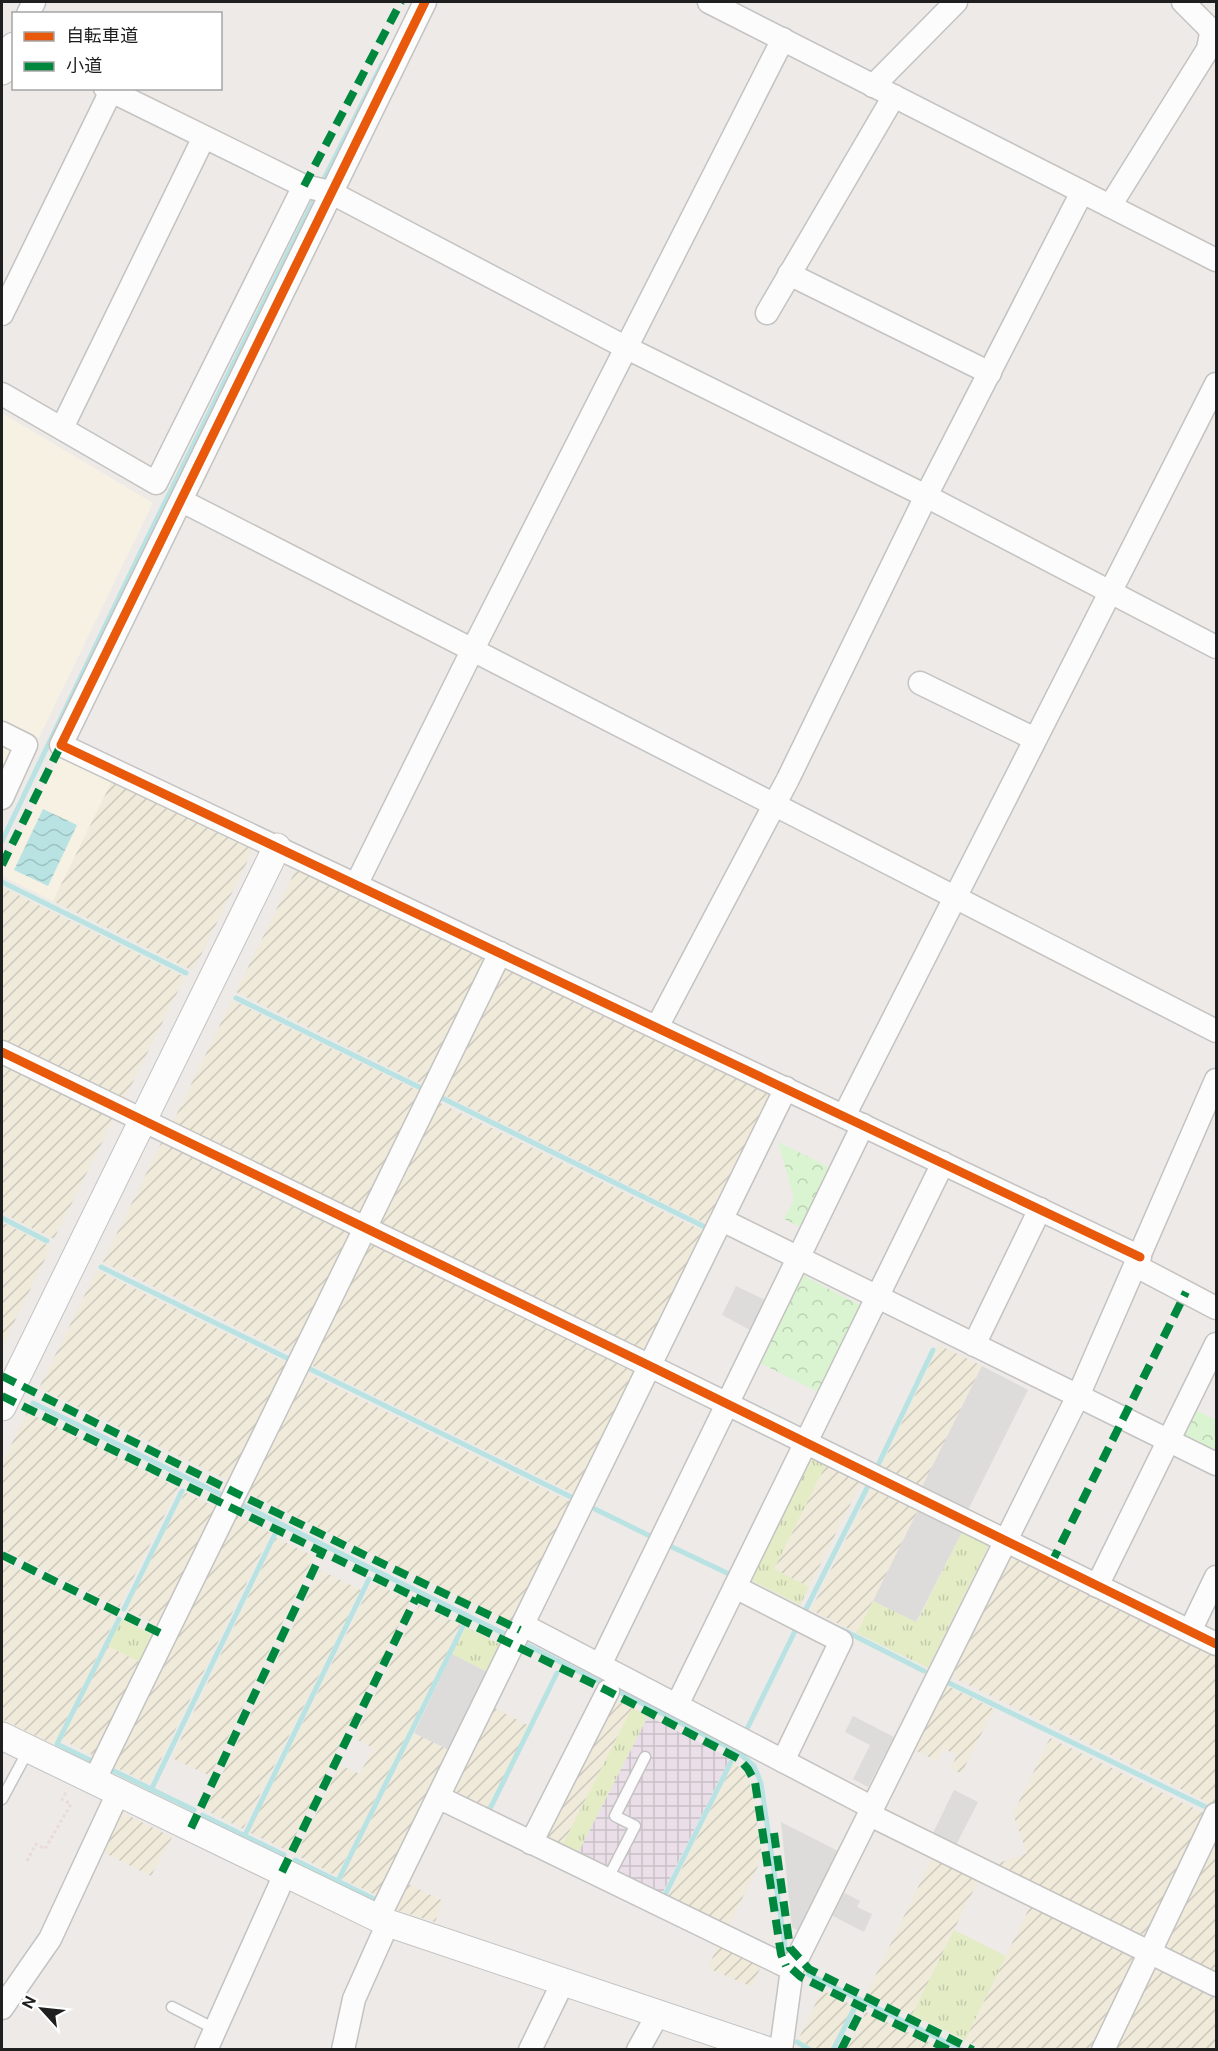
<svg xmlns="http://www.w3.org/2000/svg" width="1218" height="2051" font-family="'DM Sans','Noto Sans JP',sans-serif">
<defs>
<pattern id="industrial-grid" width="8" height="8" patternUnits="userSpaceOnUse" patternTransform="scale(1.5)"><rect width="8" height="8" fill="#eadfe9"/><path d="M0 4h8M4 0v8" fill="none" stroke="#c8bfc7"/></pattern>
<pattern id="farmland-furrows" width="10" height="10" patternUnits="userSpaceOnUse" patternTransform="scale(1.5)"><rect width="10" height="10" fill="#efeada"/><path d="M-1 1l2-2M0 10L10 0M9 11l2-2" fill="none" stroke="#ccc8bb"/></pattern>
<pattern id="grass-tufts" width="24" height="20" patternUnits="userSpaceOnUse" patternTransform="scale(1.5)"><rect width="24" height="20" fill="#e3ecc5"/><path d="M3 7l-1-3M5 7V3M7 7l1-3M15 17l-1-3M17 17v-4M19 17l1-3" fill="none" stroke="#c2caa9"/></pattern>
<pattern id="park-crowns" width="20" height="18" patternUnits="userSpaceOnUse" patternTransform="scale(1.5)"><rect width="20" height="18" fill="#daf4d1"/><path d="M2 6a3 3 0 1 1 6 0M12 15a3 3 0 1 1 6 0" fill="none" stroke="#bbd1b3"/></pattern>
<pattern id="water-waves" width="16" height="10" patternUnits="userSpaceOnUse" patternTransform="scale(1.5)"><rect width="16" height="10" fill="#b8e3e2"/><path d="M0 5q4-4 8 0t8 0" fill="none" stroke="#9ec2c1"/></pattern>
</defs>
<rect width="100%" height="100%" fill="#edeae8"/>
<path fill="url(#industrial-grid)" d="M648,1716L730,1758L661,1896L577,1855Z"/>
<g fill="#f7f1e3">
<path d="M2,413L153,503L39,738L24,731L2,778Z"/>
<path d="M61,751L114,777L53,901L2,876V870Z"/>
</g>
<g fill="url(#farmland-furrows)">
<path d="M114,777L256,844L193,971L53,901Z"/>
<path d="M298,865L490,956L426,1086L236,992Z"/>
<path d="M2,887L185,977L122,1104L2,1044Z"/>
<path d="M505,962L777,1091L711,1226L440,1093Z"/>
<path d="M232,1000L423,1093L361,1219L171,1126Z"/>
<path d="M2,1057L116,1114L54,1239L2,1213Z"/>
<path d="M436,1101L707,1233L646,1358L375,1225Z"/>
<path d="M163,1139L355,1233L295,1356L103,1262Z"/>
<path d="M2,1222L51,1247L2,1347Z"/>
<path d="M368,1237L641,1371L579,1496L307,1363Z"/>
<path d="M97,1270L291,1365L233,1483L39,1388Z"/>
<path d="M939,1345L982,1366L919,1493L878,1473Z"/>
<path d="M303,1371L575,1504L517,1625L244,1491Z"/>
<path d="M27,1412L178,1488L119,1607L2,1549V1464Z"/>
<path d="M827,1462L863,1479L809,1587L774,1569Z"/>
<path d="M874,1483L920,1506L857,1633L811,1610Z"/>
<path d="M185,1492L222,1510L163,1628L126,1610Z"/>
<path d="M233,1514L271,1533L149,1784L109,1764Z"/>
<path d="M276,1538L314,1556L210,1776L172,1758Z"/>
<path d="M1013,1552L1216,1651L1215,1806L952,1677Z"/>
<path d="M2,1561L116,1617L54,1745L2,1719Z"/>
<path d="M320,1570L361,1590L243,1829L205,1810Z"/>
<path d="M372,1582L411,1601L288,1851L249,1832Z"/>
<path d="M419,1605L461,1625L337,1876L296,1855L340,1765L360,1774L373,1748L354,1738Z"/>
<path d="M108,1646L144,1664L98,1758L62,1740Z"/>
<path d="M946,1685L994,1709L961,1774L951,1768L957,1755L943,1748L937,1761L913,1749Z"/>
<path d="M610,1697L632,1708L561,1848L542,1839Z"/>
<path d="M489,1705L529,1726L485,1813L445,1792Z"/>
<path d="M414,1733L453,1752L378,1896L342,1879Z"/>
<path d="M1050,1738L1210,1816L1147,1945L988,1867L1027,1853L1013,1814Z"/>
<path d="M734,1762L746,1775L753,1792L762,1858L727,1929L667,1899Z"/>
<path d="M121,1812L172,1837L151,1876L101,1851Z"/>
<path d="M1216,1832V1979L1159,1950Z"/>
<path d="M934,1854L980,1877L912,2015L867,1993Z"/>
<path d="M404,1882L443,1901L435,1922L391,1908Z"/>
<path d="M1032,1902L1142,1955L1096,2049H983L965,2040Z"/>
<path d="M719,1943L762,1964L752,1987L708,1968Z"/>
<path d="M1153,1960L1216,1992V2049L1109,2050Z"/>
<path d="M822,1990L854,2006L831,2049H815L798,2040Z"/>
<path d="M866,2012L943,2049H847Z"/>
</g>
<g fill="url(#grass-tufts)">
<path d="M809,1453L827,1462L774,1569L809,1587L800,1605L747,1578Z"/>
<path d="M964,1528L991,1541L928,1668L857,1633L873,1601L917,1622Z"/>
<path d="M121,1619L157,1637L144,1664L108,1646Z"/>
<path d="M466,1627L505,1647L491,1674L452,1654Z"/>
<path d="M632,1708L648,1716L577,1855L561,1848Z"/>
<path d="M954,1930L1006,1956L965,2040L912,2015Z"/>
</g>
<g fill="url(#park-crowns)">
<path d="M778,1142L831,1168L801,1227L784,1219L794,1199Z"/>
<path d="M800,1274L864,1307L820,1393L756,1361Z"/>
<path d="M1194,1409L1216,1420V1452L1187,1438L1184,1430Z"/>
</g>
<g fill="#dddcdb">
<path d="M736,1286L767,1301L752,1331L722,1315Z"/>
<path d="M982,1366L1028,1390L965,1516L919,1493Z"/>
<path d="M920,1506L964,1528L916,1622L873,1601Z"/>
<path d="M452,1654L491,1674L453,1752L414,1733Z"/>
<path d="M853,1716L894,1737L868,1787L853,1779L870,1745L845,1732Z"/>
<path d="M954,1790L978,1802L953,1851L930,1839Z"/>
<path d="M781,1822L838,1851L798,1931L792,1927Z"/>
<path d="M843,1892L860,1901L857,1907L872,1914L864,1932L831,1915Z"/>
</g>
<path fill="url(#water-waves)" d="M43,809L77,825L48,886L14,870Z"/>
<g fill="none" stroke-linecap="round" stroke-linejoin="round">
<g stroke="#b8e3e2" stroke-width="5">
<path d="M321,185L383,62"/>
<path d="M2,841L144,545L316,196"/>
<path d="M2,882L186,973"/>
<path d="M236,998L425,1090"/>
<path d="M440,1097L709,1229"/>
<path d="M2,1218L47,1241"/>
<path d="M101,1267L293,1361"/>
<path d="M306,1367L571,1497"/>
<path d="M33,1403L228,1498"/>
<path d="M879,1463L933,1350"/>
<path d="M236,1502L511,1637"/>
<path d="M595,1509L650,1536"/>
<path d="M670,1546L727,1573"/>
<path d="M124,1609L182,1491"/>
<path d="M805,1611L867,1488"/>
<path d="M843,1630L924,1671"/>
<path d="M519,1641L738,1752L754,1766L761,1783L786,1953"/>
<path d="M949,1683L1212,1810"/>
<path d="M746,1731L796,1629"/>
<path d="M96,1763L57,1744L119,1619"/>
<path d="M108,1768L194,1810"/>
<path d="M151,1790L275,1534"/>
<path d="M488,1813L557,1673"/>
<path d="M202,1815L284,1855"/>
<path d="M245,1835L369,1579"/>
<path d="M295,1860L376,1900"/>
<path d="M338,1881L464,1624"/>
<path d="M664,1897L731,1762"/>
<path d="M808,1974L962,2050"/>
<path d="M797,2042L810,2050"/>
<path d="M833,2050L855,2007"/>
</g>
<g stroke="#c4c3c2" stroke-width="13">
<g id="service">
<path d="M2,1799L29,1749"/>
<path d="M607,1880L635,1826L615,1816L645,1757"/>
<path d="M172,2007L215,2029"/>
</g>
</g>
<g stroke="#c4c3c2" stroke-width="25">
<g id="minor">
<path d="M425,2L61,745L1140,1257"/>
<path d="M709,2L1216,260"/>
<path d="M28,14L34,2"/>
<path d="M873,86L956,2"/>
<path d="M105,88L304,186L330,192L625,347L926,496L1216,647"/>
<path d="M1110,206L1208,49L1211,34L1208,27L1183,2"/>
<path d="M789,274L990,373"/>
<path d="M767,313L894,96"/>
<path d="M2,314L111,91"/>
<path d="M2,394L156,483L304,186"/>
<path d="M62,428L204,137"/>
<path d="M182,501L1216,1031"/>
<path d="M920,683L1035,739"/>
<path d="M2,733L26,745L2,798"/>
<path d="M356,885L472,651L783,39"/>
<path d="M657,1027L788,779L926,496L1082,192"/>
<path d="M2,1052L650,1366L1216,1644"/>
<path d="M844,1116L1216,384"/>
<path d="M722,1220L1216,1464"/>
<path d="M1136,1266L1216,1308"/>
<path d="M974,1345L1040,1209"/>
<path d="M1097,1586L1216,1344"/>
<path d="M735,1587L841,1641L783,1761"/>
<path d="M523,1625L873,1808"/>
<path d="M1190,1631L1216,1577"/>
<path d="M600,1665L863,1125"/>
<path d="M677,1705L943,1163"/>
<path d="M94,1781L500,953"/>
<path d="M438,1797L792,1969"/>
<path d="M870,1815L1216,1985"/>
<path d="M531,1843L608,1691"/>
<path d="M378,1919L786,1088"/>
<path d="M2,2008L50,1939L118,1793"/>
<path d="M206,2050L285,1874"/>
<path d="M343,2050L354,1999L388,1923"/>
<path d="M530,2050L563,1982"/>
<path d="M638,2050L658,2014"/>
<path d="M781,2050L792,1969L1078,1396L1216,1080"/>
<path d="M1103,2050L1216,1814"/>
</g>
</g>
<g stroke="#c4c3c2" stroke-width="29">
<g id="tertiary">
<path d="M2,71L14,46"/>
<path d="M2,1407L277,847"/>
<path d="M2,1736L388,1923L766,2050"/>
</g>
</g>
<path stroke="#ebd9db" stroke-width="3" stroke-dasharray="3 3" stroke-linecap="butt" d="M27,1861L36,1844L45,1849L71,1804L62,1799L67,1791"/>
<use href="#service" stroke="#fcfcfc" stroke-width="10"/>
<use href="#minor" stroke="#fcfcfc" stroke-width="22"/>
<use href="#tertiary" stroke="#fcfcfc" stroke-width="27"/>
<g stroke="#00873e" stroke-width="8" stroke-dasharray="15 8" stroke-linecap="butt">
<path d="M304,186L401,2"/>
<path d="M2,865L61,745"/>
<path d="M2,1376L236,1493L520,1630"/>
<path d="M2,1396L608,1691L739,1759L748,1769L755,1782L781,1954L786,1966"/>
<path d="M2,1555L166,1636"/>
<path d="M1051,1564L1186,1292"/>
<path d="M191,1828L322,1552"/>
<path d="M774,1833L790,1948L809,1969L973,2050"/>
<path d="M282,1872L416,1598"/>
<path d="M792,1969L801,1977L949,2050"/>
<path d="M841,2050L863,2007"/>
</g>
<g stroke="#fff" stroke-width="13">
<g id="cycleway">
<path d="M425,2L61,745L1140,1257"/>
<path d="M2,1052L650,1366L1216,1644"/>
</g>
</g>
<use href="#cycleway" stroke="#e8590c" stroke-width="9"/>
</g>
<rect width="1218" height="2051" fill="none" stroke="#1f1f1f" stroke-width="6"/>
<rect x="12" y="12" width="210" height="78" fill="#ffffff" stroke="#a5a5a5" stroke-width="1.5"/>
<rect x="24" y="32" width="30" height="9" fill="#e8590c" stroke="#a5a5a5" stroke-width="1.5"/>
<text x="66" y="42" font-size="18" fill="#1f1f1f">自転車道</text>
<rect x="24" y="62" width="30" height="9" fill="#00873e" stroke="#a5a5a5" stroke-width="1.5"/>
<text x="66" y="72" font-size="18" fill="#1f1f1f">小道</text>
<g transform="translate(42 2009) rotate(297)" stroke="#ffffff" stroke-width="4.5" paint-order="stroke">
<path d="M0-4.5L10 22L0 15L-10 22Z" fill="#1f1f1f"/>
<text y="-9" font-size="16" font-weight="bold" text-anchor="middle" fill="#1f1f1f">N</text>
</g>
</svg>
